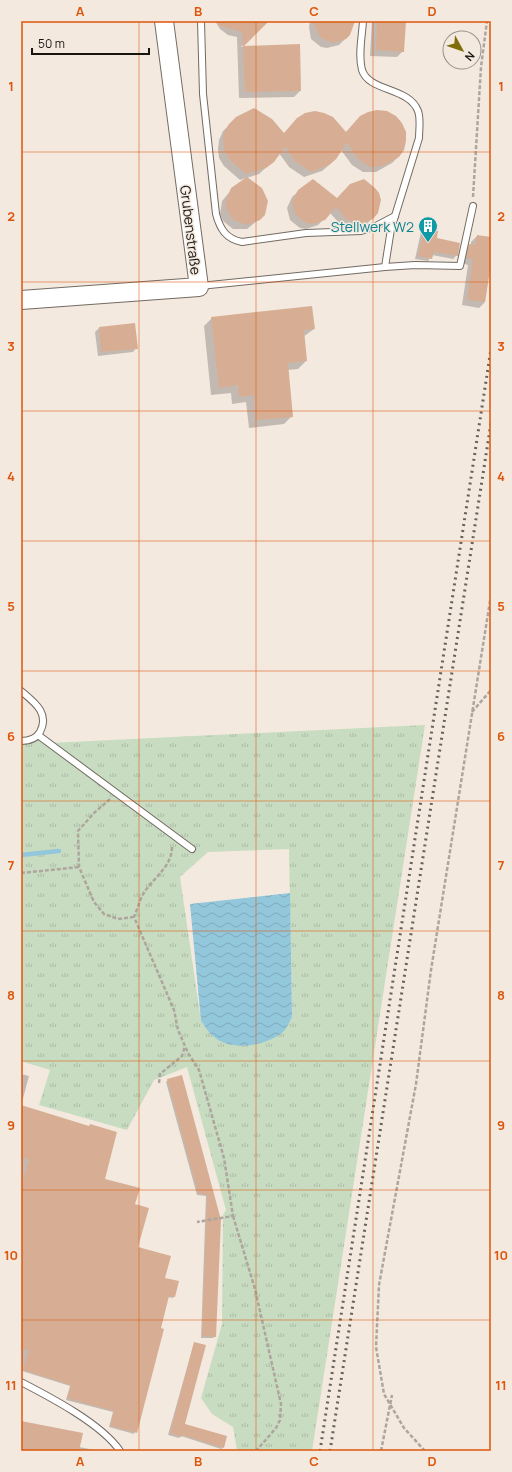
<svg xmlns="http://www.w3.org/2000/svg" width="512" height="1472" font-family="Manrope,sans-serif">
<defs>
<pattern id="grass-tufts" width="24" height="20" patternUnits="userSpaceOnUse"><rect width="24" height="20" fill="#c8dcc1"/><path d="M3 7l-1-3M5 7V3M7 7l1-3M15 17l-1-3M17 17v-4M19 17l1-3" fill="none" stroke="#abbca5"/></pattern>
<pattern id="water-waves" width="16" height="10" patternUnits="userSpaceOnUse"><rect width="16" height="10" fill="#93c7db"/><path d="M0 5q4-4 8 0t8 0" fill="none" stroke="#7eaabb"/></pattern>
</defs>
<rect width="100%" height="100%" fill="#f3e9df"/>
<path fill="url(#grass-tufts)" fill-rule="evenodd" d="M425,725L312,1451H237L233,1427L212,1414L201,1398L222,1324L223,1215L226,1210L187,1067L154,1080L127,1130L39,1105L50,1070L21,1061V741L38,735L50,743ZM289,849L292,1017L247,1045L228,1043L213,1036L201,1021L180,877L208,852Z"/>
<path fill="url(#water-waves)" d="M290,893L292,1017C289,1022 287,1029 282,1033C265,1046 230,1052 213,1036C208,1032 205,1026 201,1021L190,904Z"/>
<g fill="#0003">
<path d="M215,21H268L241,47L299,45L300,91L294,97L239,98L237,37L228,35L220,29Z"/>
<path d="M310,21H353L350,34L339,45L327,48L321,47L311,39L309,27Z"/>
<path d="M372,21H405L403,51L397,57L370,56Z"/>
<path d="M236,118L284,134L346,133L398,157L392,163L376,172H363L352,165L341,150L336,159L322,171L304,177L289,167L279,153L273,161L259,174L240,180L224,166L219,158L218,149L219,140L223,131Z"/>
<path d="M232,189H261L265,195L266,208L258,220L247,229H233L223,221L220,214L222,201Z"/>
<path d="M299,191L337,199L377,213L366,225L353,229L341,225L330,213L318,225L306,229L300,228L290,220L287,208L292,197Z"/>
<path d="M424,229L436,239L457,255L453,259L432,255L428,261L415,259L421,232Z"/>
<path d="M477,236L491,238V257L485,302L479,308L462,305L468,265L461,263L464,251L471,245V242Z"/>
<path d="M212,318L314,329L303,337L306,361L298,369L287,370L292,416L284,424L249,428L246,402L232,404L231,393L211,395L204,326Z"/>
<path d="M99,328L136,348L133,352L98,356L95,332Z"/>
<path d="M21,1074L29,1076L21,1106L134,1205L137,1248L164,1279L174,1297L172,1298L168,1297L134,1434L109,1427L113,1412L66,1400L70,1386L22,1371Z"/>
<path d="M168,1080L220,1220L215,1336L213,1338H201L206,1196L197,1195L166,1082Z"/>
<path d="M194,1343L184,1424L223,1448L221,1449L181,1436L179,1438L168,1435Z"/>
<path d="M21,1422L79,1447L100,1451H21Z"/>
</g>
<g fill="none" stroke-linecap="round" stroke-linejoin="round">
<path stroke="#93c7db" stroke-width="4.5" d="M21,855L59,851"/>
</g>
<g fill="#d7ae94">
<path d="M218,21H269L244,46L300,44L301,91L245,92L242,32L218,25Z"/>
<path d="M312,21H355L350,35L346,39L333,43L321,38Z"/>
<path d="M377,21H406L404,52L376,50Z"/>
<path d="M254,108L272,119L284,133L297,118L305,113L315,111L324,113L333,117L346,132L360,116L368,112L377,110L387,111L396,116L402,123L406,132V141L404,150L399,157L383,166L370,167L358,159L347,143L336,159L329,165L311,172L295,161L285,147L274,162L266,168L246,174L230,160L225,152L223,142L224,133L229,124L236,117Z"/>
<path d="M247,177L262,188L268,201L265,215L260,220L247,225L233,220L226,208V201L231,188Z"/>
<path d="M313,179L337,198L350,184L364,179L375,188L379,193L381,200L378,213L373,219L360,224L346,219L336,207L325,220L312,224L306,223L295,214L292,201L298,190Z"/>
<path d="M424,228L438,231L437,238L460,243L458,256L434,252L432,259L418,256Z"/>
<path d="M477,235L491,237V264L485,302L467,300L473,259L466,258L469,244L475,245Z"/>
<path d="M312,306L315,329L304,330L307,361L288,363L293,417L256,420L254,395L239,397L238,385L219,388L211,317Z"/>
<path d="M135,323L138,349L101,352L99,327Z"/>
<path d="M182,1075L221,1220L216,1337L202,1336L207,1195L198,1193L167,1079Z"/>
<path d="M21,1105L89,1126L90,1124L117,1132L105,1179L140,1188L135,1204L149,1208L138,1247L171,1256L165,1278L179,1281L175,1297L169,1296L161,1328L164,1329L137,1433L110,1426L114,1411L67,1398L71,1385L23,1370L29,1350L21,1349V1188L29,1159L21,1158Z"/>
<path d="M194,1342L206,1345L185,1424L227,1436L224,1448L182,1435V1437L170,1433Z"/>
<path d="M21,1421L83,1433L79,1451H21Z"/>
</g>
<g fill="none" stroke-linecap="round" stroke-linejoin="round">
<g stroke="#736b62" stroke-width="8">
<g id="lane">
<path d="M201,21L203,94L216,214C220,229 226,239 242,242L306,233L361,231L376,226L395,216"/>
<path d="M363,21C362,37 358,55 362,70C369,92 409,87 418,111C421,119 419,130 419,138L391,229L385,267"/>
<path d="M200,286L385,267L415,265L460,266L473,206"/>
<path d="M21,691C34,702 50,713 40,732C36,739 28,741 21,741"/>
<path d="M38,735L192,849"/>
<path d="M21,1382C50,1397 102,1424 120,1451"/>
</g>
</g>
<g stroke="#736b62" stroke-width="20">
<path id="secondary" d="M21,300L199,287L164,21"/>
</g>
<g stroke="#aea69e" stroke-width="2.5" stroke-dasharray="4 2" stroke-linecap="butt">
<path d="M473,197L481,67L487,21"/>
<path d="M472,712L491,690"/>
<path d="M110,799L94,813L78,831L79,867L94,902L104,914L118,919L134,917"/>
<path d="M172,847C172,868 151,879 142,896C139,903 137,910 134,917L174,1010L178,1030L188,1053L199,1070L224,1158L233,1216L197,1222"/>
<path d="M21,873L79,867"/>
<path d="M159,1083L160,1074L182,1056L185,1046"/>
<path d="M233,1216L255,1289L281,1404L280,1420L276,1428L256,1451"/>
<path d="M381,1451L392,1395"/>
<path d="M425,1451L404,1428L384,1394L376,1347L379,1285L416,1084L431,970L491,595"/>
</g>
<use href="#lane" stroke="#fff" stroke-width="6"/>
<use href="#secondary" stroke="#fff" stroke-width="18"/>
<g stroke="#68625c" stroke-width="3" stroke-dasharray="2 4" stroke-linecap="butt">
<path d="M320,1451L491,349"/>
<path d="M330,1451L491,423"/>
</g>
</g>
<path fill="none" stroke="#de560c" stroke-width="1" stroke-opacity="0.55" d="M139,21V1451M256,21V1451M373,21V1451M21,152H491M21,282H491M21,411H491M21,541H491M21,671H491M21,801H491M21,931H491M21,1061H491M21,1190H491M21,1320H491"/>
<defs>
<g id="building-pin" transform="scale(1)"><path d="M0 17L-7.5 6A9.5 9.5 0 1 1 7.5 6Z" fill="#0f9aa8" stroke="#f3e9df"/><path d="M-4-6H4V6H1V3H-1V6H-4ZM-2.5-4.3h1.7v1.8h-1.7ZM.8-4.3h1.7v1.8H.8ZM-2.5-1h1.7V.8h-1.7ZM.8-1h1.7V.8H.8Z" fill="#fff"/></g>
</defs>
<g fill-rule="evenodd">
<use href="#building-pin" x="428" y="226"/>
</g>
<g text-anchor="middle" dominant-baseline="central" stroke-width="3" stroke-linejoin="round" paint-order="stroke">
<g font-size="14" fill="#0d838f" stroke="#f3e9df" text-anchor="end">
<text x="414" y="226">Stellwerk W2</text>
</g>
<g font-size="14" fill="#181511" stroke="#f3e9df">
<text transform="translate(191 230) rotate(83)">Grubenstraße</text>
</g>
</g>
<rect width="512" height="1472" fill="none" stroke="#f3e9df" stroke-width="44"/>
<g transform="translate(462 50) rotate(130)"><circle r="19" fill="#f3e9df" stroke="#9b948d"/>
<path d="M0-3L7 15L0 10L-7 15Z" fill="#7e6d09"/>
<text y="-6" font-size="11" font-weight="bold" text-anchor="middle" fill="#181511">N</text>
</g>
<path d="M32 48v6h117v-6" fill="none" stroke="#181511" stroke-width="2"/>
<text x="38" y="48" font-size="12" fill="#181511" stroke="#f3e9df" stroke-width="3" paint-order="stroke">50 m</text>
<rect x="22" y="22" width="468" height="1428" fill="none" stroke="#de560c" stroke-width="1.5"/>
<g font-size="13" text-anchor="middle" font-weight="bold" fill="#de560c">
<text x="80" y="16">A</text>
<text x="198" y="16">B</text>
<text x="314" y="16">C</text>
<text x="432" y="16">D</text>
<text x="11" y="91">1</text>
<text x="501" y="91">1</text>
<text x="11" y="221">2</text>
<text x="501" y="221">2</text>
<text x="11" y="351">3</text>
<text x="501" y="351">3</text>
<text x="11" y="481">4</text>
<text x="501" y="481">4</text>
<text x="11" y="611">5</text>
<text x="501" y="611">5</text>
<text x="11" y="741">6</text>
<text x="501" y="741">6</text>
<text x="11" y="870">7</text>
<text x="501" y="870">7</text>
<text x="11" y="1000">8</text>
<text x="501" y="1000">8</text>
<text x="11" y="1130">9</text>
<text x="501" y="1130">9</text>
<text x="11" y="1260">10</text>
<text x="501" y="1260">10</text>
<text x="11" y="1390">11</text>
<text x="501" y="1390">11</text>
<text x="80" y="1466">A</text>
<text x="198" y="1466">B</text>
<text x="314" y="1466">C</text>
<text x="432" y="1466">D</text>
</g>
</svg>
